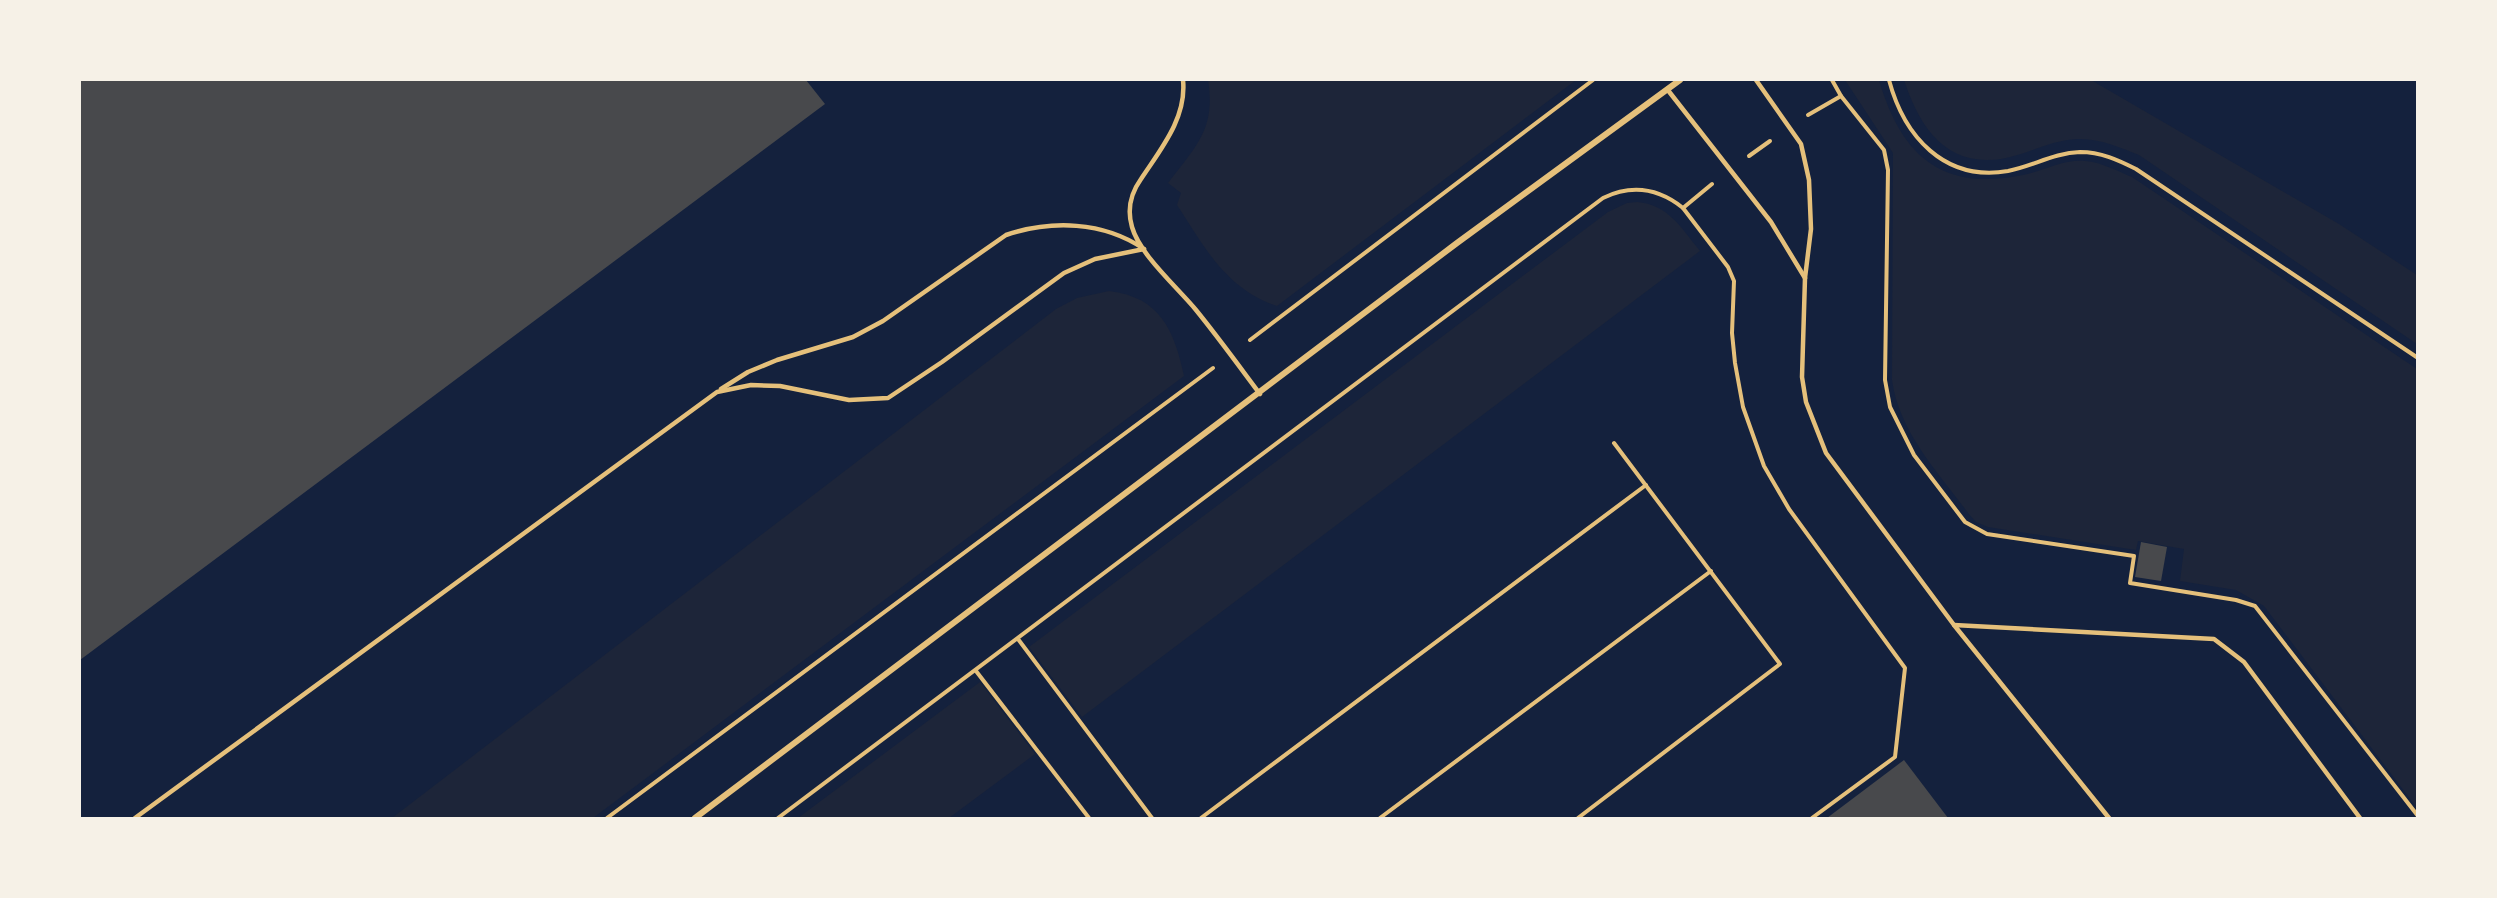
<svg xmlns="http://www.w3.org/2000/svg" width="2497" height="898" font-family="'Fira Sans Condensed',sans-serif">
<rect width="100%" height="100%" fill="#14213d"/>
<g fill="#1d2539">
<path d="M1208,80H1576L1277,306C1226,289 1205,248 1177,205L1181,193L1168,183C1196,146 1216,129 1208,80Z"/>
<path d="M1845,80H1879C1901,155 1941,192 2023,175C2043,171 2064,159 2085,161C2101,162 2117,171 2132,177L2417,369V808L2264,606L2236,590L2180,581L2184,549L2138,541L2136,550L1988,527L1976,522L1968,513C1938,472 1899,432 1892,380L1893,153Z"/>
<path d="M1904,80H2091L2339,224L2417,275V344L2139,155C2119,147 2099,138 2077,139C2051,140 2026,155 2001,159C1944,167 1919,125 1904,80Z"/>
<path d="M1637,202C1668,204 1682,229 1700,251L1082,717L1029,647L1608,212L1627,203Z"/>
<path d="M1109,291C1160,297 1174,330 1184,376L593,818H392L1056,309L1077,298Z"/>
<path d="M980,682L1035,754L949,818H798Z"/>
</g>
<g fill="#48494c">
<path d="M80,80H806L825,104L80,660Z"/>
<path d="M2141,542L2167,547L2161,581L2135,577Z"/>
<path d="M1904,760L1948,818H1827Z"/>
</g>
<g fill="none" stroke-linecap="round" stroke-linejoin="round">
<g stroke="#e5c07b" stroke-width="4">
<path d="M1889,80C1904,136 1944,182 2008,171C2033,166 2054,153 2080,152C2101,152 2118,160 2136,169L2418,358"/>
<path d="M1841,96L1884,150L1888,170L1885,380L1890,407L1914,455L1965,522L1987,534L2134,556L2130,583L2236,600L2255,606L2418,816"/>
<path d="M1808,115L1841,96L1832,80"/>
<path d="M1749,156L1770,141"/>
<path d="M1683,208L1728,267L1734,281L1732,333L1735,363L1743,407L1764,466L1789,509L1905,668L1895,757L1812,818"/>
<path d="M1250,340L1593,80"/>
<path d="M1018,639L1152,818"/>
<path d="M976,671L1089,818"/>
<path d="M607,818L1213,368"/>
<path d="M778,818L1603,198C1632,184 1658,188 1683,208L1712,184"/>
<path d="M1201,818L1646,485"/>
<path d="M1380,818L1711,571"/>
<path d="M1578,818L1780,664L1614,443"/>
</g>
<g stroke="#e5c07b" stroke-width="4.5">
<path d="M1183,80C1187,118 1160,150 1141,179C1131,193 1127,210 1132,227C1140,255 1177,287 1196,310C1218,337 1239,366 1260,394"/>
<path d="M1756,80L1801,144L1809,180L1811,229L1805,278L1802,377L1806,402L1826,453L1954,625L2109,818"/>
<path d="M1667,89L1771,222L1805,278"/>
<path d="M721,389L748,372L777,360L853,337L883,321L1006,235C1051,220 1103,221 1144,249"/>
<path d="M1954,625L2214,639L2244,662L2360,818"/>
<path d="M135,818L717,392L751,385L780,386L849,400L888,398L942,362L1064,273L1095,259L1144,249"/>
</g>
<path stroke="#e5c07b" stroke-width="6" d="M695,818L1457,243L1680,80"/>
</g>
<rect width="2497" height="898" fill="none" stroke="#f6f1e7" stroke-width="162"/>
</svg>
